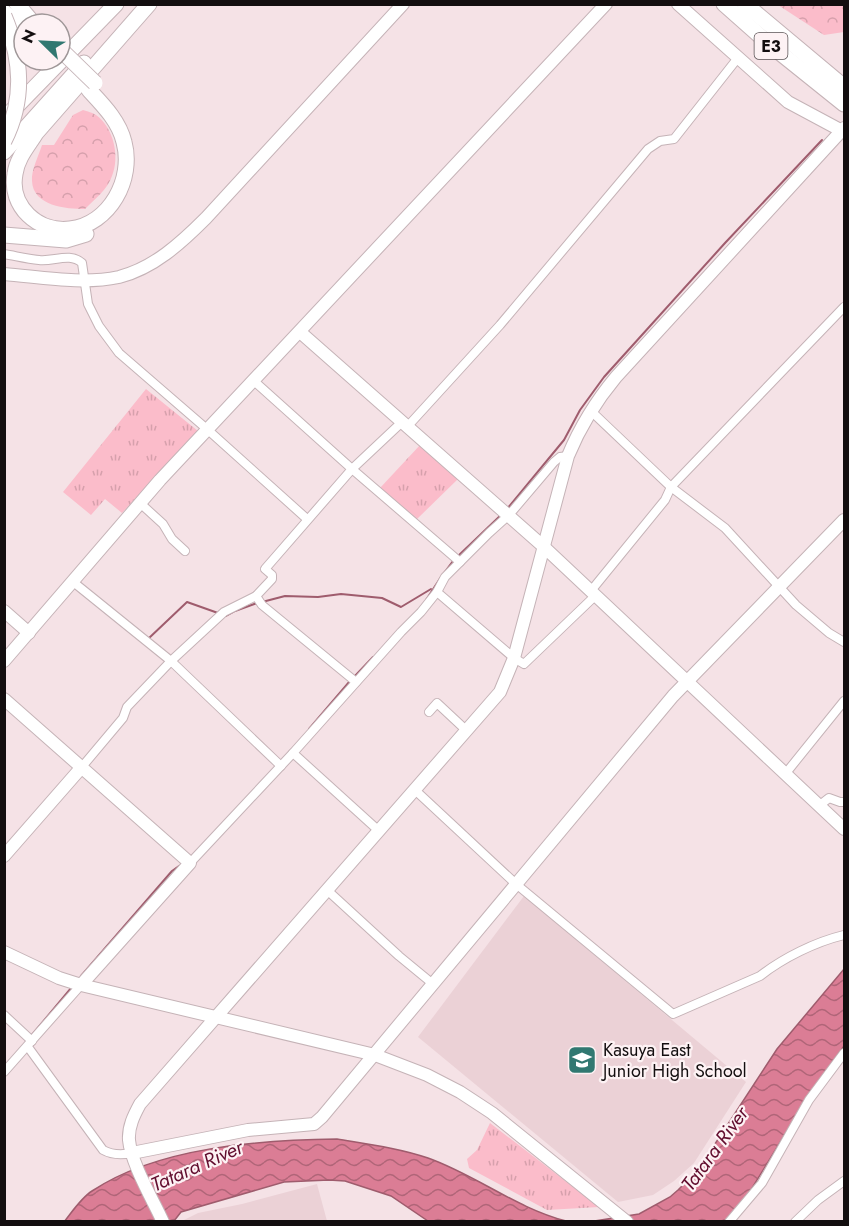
<svg xmlns="http://www.w3.org/2000/svg" width="849" height="1226" font-family="Jost,sans-serif">
<defs>
<pattern id="forest-crowns" width="20" height="18" patternUnits="userSpaceOnUse" patternTransform="scale(1.5)"><rect width="20" height="18" fill="#fbbcca"/><path d="M2 6a3 3 0 1 1 6 0M12 15a3 3 0 1 1 6 0" fill="none" stroke="#d6a0ac"/></pattern>
<pattern id="park-tufts" width="24" height="20" patternUnits="userSpaceOnUse" patternTransform="scale(1.5)"><rect width="24" height="20" fill="#fbbcca"/><path d="M3 7l-1-3M5 7V3M7 7l1-3M15 17l-1-3M17 17v-4M19 17l1-3" fill="none" stroke="#d6a0ac"/></pattern>
<pattern id="water-waves" width="16" height="10" patternUnits="userSpaceOnUse" patternTransform="scale(1.5)"><rect width="16" height="10" fill="#db7d95"/><path d="M0 5q4-4 8 0t8 0" fill="none" stroke="#b06578"/></pattern>
</defs>
<rect width="100%" height="100%" fill="#f5e2e6"/>
<g fill="#ebd1d6">
<path d="M524,896L746,1082L694,1163L674,1181L653,1195L618,1202L418,1037Z"/>
<path d="M317,1184L327,1221H182L198,1213L242,1204Z"/>
</g>
<g fill="url(#forest-crowns)">
<path d="M778,5H844V32L824,35Z"/>
<path d="M83,110C87,111 93,113 96,115C114,128 120,157 112,176C107,190 95,199 85,209C66,209 33,206 32,181C31,170 39,155 42,145H54L73,115Z"/>
</g>
<g fill="url(#park-tufts)">
<path d="M146,389L198,431L122,513L105,499L91,515L63,492Z"/>
<path d="M421,444L459,478L415,521L380,488Z"/>
<path d="M490,1123L599,1207L547,1210L469,1168L467,1159L477,1150Z"/>
</g>
<g fill="url(#water-waves)" stroke="#9f5c6d" stroke-width="1.5">
<path d="M844,969V1046L809,1095L746,1198L726,1221L588,1222L639,1214L670,1197L678,1190L698,1170L777,1049Z"/>
<path d="M337,1139C367,1144 399,1148 428,1158C476,1175 516,1208 566,1221H428L391,1196L345,1181L329,1180L284,1182L181,1212L174,1221L64,1222C72,1212 81,1198 92,1191C158,1147 260,1140 337,1139Z"/>
</g>
<g fill="none" stroke-linecap="round" stroke-linejoin="round">
<g stroke="#9f5c6d" stroke-width="2">
<path d="M507,509L564,440L580,410L604,377L725,243L822,140"/>
<path d="M457,557L501,515"/>
<path d="M444,573L453,561"/>
<path d="M426,600L441,577"/>
<path d="M262,602L285,596L318,597L341,594L382,598L401,607L431,589"/>
<path d="M223,615L226,616L235,611L257,603"/>
<path d="M148,639L187,602L218,613"/>
<path d="M354,677L373,657"/>
<path d="M309,729L350,681"/>
<path d="M81,976L172,871L179,866"/>
<path d="M31,1036L72,987"/>
</g>
<g stroke="#c5b3b7" stroke-width="10">
<g id="street">
<path d="M4,254C16,256 27,259 39,260C53,262 70,252 82,263L88,304L99,326L119,353L208,430L307,519"/>
<path d="M254,381L352,469L460,562"/>
<path d="M591,411L671,487L725,528L796,605L829,633L844,642"/>
<path d="M407,427L500,325L648,149L660,141L674,139L737,59"/>
<path d="M140,503L163,524L172,539L185,551"/>
<path d="M72,581L171,661L281,766"/>
<path d="M437,592L514,658L524,664L596,595"/>
<path d="M590,592L665,500L671,487L844,307"/>
<path d="M256,596L262,605L356,682"/>
<path d="M429,712L437,703L467,731"/>
<path d="M293,753L379,831"/>
<path d="M81,768L123,718L127,707L171,661L224,612L256,596L272,579V575L265,569L352,469L402,422"/>
<path d="M786,773L844,701"/>
<path d="M415,790L516,884L673,1014L760,976C783,958 815,942 844,935"/>
<path d="M820,805L829,798L840,802H844"/>
<path d="M190,863L293,753L401,632L421,612L437,592L445,577L489,533L509,515L554,462L560,457L568,456"/>
<path d="M327,890L399,956L433,984"/>
<path d="M4,1015L32,1041"/>
<path d="M28,1047L103,1150C112,1155 122,1155 132,1153"/>
<path d="M4,1072L81,985"/>
<path d="M729,1222L762,1183L809,1100L844,1053"/>
<path d="M795,1222L818,1200L844,1181"/>
</g>
</g>
<g stroke="#c5b3b7" stroke-width="14">
<g id="secondary">
<path d="M678,4L788,102L844,132"/>
<path d="M4,274C41,277 82,285 119,277C154,268 181,243 206,218L403,4"/>
<path d="M300,332L544,547L844,829"/>
<path d="M4,611L29,633"/>
<path d="M4,661L160,480L606,4"/>
<path d="M4,699L190,863L81,985"/>
<path d="M4,856L81,768"/>
<path d="M4,952L59,978L81,985L375,1055L427,1075L460,1092L492,1113L627,1222"/>
<path d="M132,1153L248,1130L314,1124L322,1117L673,696L844,520"/>
<path d="M163,1222C153,1200 131,1163 129,1140C128,1127 134,1115 140,1104L500,692L514,658L568,456C580,427 596,401 616,377L844,128"/>
</g>
</g>
<g stroke="#c5b3b7" stroke-width="17">
<g id="highway">
<path d="M17,4L34,24"/>
<path d="M724,4L768,43L844,104"/>
<path d="M745,4L844,87"/>
<path d="M4,12L24,30"/>
<path d="M89,90C103,105 119,121 124,142C134,179 110,224 70,229C38,233 9,206 15,174C17,158 28,146 36,133L149,4"/>
<path d="M4,119L116,4"/>
<path d="M4,152L84,63"/>
<path d="M4,235L66,240L86,234"/>
</g>
</g>
<use href="#street" stroke="#fff" stroke-width="8"/>
<use href="#secondary" stroke="#fff" stroke-width="12"/>
<use href="#highway" stroke="#fff" stroke-width="15"/>
<g stroke="#c5b3b7" stroke-width="17" stroke-linecap="butt">
<g id="highway-bridge">
<path d="M4,16C22,59 25,99 4,141"/>
<path d="M60,49L95,83"/>
</g>
</g>
<use href="#highway-bridge" stroke="#fff" stroke-width="15"/>
</g>
<defs>
<g id="school-square" transform="scale(1.5)"><rect x="-9" y="-9" width="18" height="18" rx="4" fill="#317871" stroke="#fdf2f4"/><path d="M0-5L7-2L0 1L-7-2ZM-4 1L0 2.5L4 1V4Q0 6-4 4Z" fill="#fff"/></g>
</defs>
<g fill-rule="evenodd">
<use href="#school-square" x="582" y="1060"/>
</g>
<g text-anchor="middle" dominant-baseline="central" stroke-width="4.5" stroke-linejoin="round" paint-order="stroke">
<rect fill="#fdf2f4" stroke="#595254" stroke-width="1.5" x="754.5" y="33" width="33" height="26" rx="4.5"/>
<g font-size="16" font-weight="bold" fill="#130e0f">
<text x="771" y="46">E3</text>
</g>
<g font-size="18" fill="#130e0f" stroke="#fdf2f4" text-anchor="start">
<text x="603" y="1050">Kasuya East<tspan x="603" dy="21">Junior High School</tspan></text>
</g>
<g font-size="20" font-style="italic" fill="#620d2e" stroke="#fdf2f4">
<text transform="translate(715 1149) rotate(-54)">Tatara River</text>
<text transform="translate(197 1166) rotate(-24)">Tatara River</text>
</g>
</g>
<rect width="849" height="1226" fill="none" stroke="#130e0f" stroke-width="12"/>
<g transform="translate(42 42) rotate(294)"><circle r="28" fill="#fdf2f4" stroke="#9f9798" stroke-width="1.5"/>
<path d="M0-4.5L10 22L0 15L-10 22Z" fill="#317871"/>
<text y="-9" font-size="16" font-weight="bold" text-anchor="middle" fill="#130e0f">N</text>
</g>
</svg>
